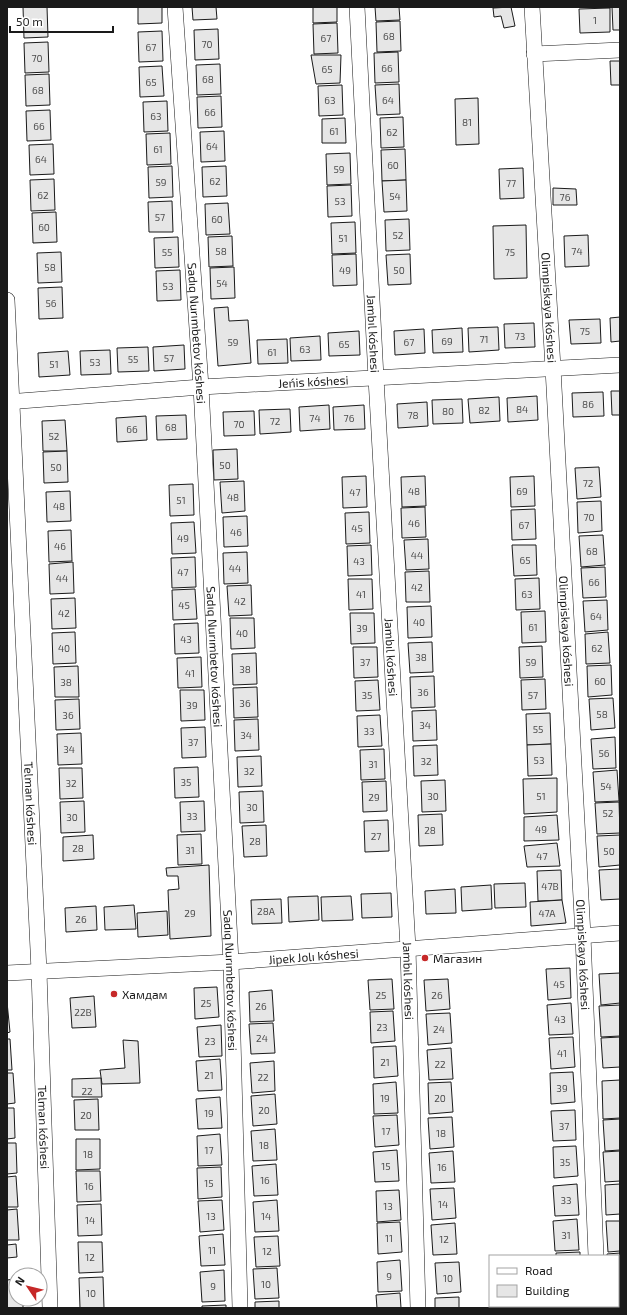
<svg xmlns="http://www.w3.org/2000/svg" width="627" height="1315" font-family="'Exo 2',sans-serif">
<rect width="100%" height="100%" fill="#fff"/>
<g fill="#e6e6e6" stroke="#1a1a1a">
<path d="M23,7H47L48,37L24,38Z"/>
<path d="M138,7H162V23L138,24Z"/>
<path d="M192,7H216L217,19L193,20Z"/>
<path d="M313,7H337V22L313,23Z"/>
<path d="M375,7H399L400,20L376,21Z"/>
<path d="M511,7L515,26L504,28L501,16L494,17L493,8Z"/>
<path d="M612,7H620V30H613Z"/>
<path d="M610,8V32L580,33L579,9Z"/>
<path d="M400,21L401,51L377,52L376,22Z"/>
<path d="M337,23L338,53L314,54L313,24Z"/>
<path d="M218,29L219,59L195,60L194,30Z"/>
<path d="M162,31L163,61L139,62L138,32Z"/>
<path d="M48,42L49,72L25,73L24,43Z"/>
<path d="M398,52L399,82L375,83L374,53Z"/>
<path d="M311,55H341L340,83L316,84Z"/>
<path d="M610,61H620V85H611Z"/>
<path d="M220,64L221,94L197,95L196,65Z"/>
<path d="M162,66L164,96L140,97L139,67Z"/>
<path d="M49,74L50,105L26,106L25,75Z"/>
<path d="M399,84L400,114L377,115L375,85Z"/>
<path d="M342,85L343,115L319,116L318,86Z"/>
<path d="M221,96L222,127L198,128L197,97Z"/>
<path d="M478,98L479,144L456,145L455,99Z"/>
<path d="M167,101L168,131L144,132L143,102Z"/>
<path d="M50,110L51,140L27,141L26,111Z"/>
<path d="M403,117L404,147L381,148L380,118Z"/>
<path d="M345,118L346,143H322V119Z"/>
<path d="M224,131L225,161L201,162L200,132Z"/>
<path d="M170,133L171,164L147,165L146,134Z"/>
<path d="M53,144L54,174L30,175L29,145Z"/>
<path d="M405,149L406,180L382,181L381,150Z"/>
<path d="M350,153L351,184L327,185L326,154Z"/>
<path d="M172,166L173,197L149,198L148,167Z"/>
<path d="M226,166L227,196L203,197L202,167Z"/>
<path d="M523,168L524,198L500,199L499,169Z"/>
<path d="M54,179L55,210L31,211L30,180Z"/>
<path d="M406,180L407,211L384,212L382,181Z"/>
<path d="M351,185L352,216L328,217L327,186Z"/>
<path d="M553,188L576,189L577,205H553Z"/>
<path d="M172,201L173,232H149L148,202Z"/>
<path d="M228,203L230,234L206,235L205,204Z"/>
<path d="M56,212L57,242L33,243L32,213Z"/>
<path d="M409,219L410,250L386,251L385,220Z"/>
<path d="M355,222L356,253L332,254L331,223Z"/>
<path d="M526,225L527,278L494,279L493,226Z"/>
<path d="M588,235L589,266L565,267L564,236Z"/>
<path d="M232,236L233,266L209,267L208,237Z"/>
<path d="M178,237L179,267L155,268L154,238Z"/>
<path d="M61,252L62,282L38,283L37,253Z"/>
<path d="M356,254L357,285L333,286L332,255Z"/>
<path d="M410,254L411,284L388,285L386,255Z"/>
<path d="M234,267L235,298L211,299L210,268Z"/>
<path d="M180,270L181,300L157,301L156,271Z"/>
<path d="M62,287L63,318L39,319L38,288Z"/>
<path d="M228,307L229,321L248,320L251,363L218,366L214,308Z"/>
<path d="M620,317V341L611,342L610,318Z"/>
<path d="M600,319L601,343L571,344L569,320Z"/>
<path d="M534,323L535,347L505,348L504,324Z"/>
<path d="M498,327L499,350L469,352L468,328Z"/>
<path d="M462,328L463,352L433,353L432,330Z"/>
<path d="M424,329L425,353L395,355L394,331Z"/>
<path d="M359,331L360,355L329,356L328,333Z"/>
<path d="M320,336L321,360L291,361L290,338Z"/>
<path d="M287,339L288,363L258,364L257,340Z"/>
<path d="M184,345L185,369L154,371L153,347Z"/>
<path d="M148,347L149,371L118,372L117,348Z"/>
<path d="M110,350L111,374L81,375L80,351Z"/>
<path d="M68,351L70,375L39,377L38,353Z"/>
<path d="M611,391H620V415H612Z"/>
<path d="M603,392L604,416L573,417L572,393Z"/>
<path d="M537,396L538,420L508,422L507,398Z"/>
<path d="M499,397L500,421L470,423L468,399Z"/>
<path d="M462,399L463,423L433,424L432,400Z"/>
<path d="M427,402L428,426L398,428L397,404Z"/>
<path d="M329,405L330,429L300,431L299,407Z"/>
<path d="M364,405L365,429L334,430L333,407Z"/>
<path d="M290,409L291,432L260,434L259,410Z"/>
<path d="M254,411L255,435L224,436L223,412Z"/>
<path d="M186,415L187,439L157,440L156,416Z"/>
<path d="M146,416L147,440L117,442L116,418Z"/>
<path d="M65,420L67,451H43L42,421Z"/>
<path d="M237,449L238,479L214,480L213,450Z"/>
<path d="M67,451L68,482L44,483L43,452Z"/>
<path d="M599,467L601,497L577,499L575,468Z"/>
<path d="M366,476L367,507L343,508L342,477Z"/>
<path d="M425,476L426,506L402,507L401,477Z"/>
<path d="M534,476L535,506L511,507L510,477Z"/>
<path d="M244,481L245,511L222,513L220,482Z"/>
<path d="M193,484L194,515L170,516L169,485Z"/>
<path d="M70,491L71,521L47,522L46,492Z"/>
<path d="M601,501L602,531L578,533L577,502Z"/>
<path d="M425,507L426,537L402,538L401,508Z"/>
<path d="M535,509L536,539L512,540L511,510Z"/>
<path d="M369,512L370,543L346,544L345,513Z"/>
<path d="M247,516L248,546L224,547L223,517Z"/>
<path d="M194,522L196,553L172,554L171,523Z"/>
<path d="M71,530L72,561L49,562L48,531Z"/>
<path d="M603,535L605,565L581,567L579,536Z"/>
<path d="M428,539L429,569L406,570L404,540Z"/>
<path d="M371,545L372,575L348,576L347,546Z"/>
<path d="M512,545H536L537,575L514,576Z"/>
<path d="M247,552L248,583L224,584L223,553Z"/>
<path d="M195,557L196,587L172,588L171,558Z"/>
<path d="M73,562L74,593L50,594L49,564Z"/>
<path d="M605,567L606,597L583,598L581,568Z"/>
<path d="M429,571L430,602H406L405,572Z"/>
<path d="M539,578L540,609L516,610L515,579Z"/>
<path d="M348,579H372L373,609L349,610Z"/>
<path d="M251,585L252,615L229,616L227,586Z"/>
<path d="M195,589L197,619L173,620L172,590Z"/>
<path d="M75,598L76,628L52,629L51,599Z"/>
<path d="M607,600L608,630L585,632L583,601Z"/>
<path d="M431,606L432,637L408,638L407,607Z"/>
<path d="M545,611L546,642L522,643L521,612Z"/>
<path d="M350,613H374L375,643L351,644Z"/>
<path d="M230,618H254L255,648L231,649Z"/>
<path d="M198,623L199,653L175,654L174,624Z"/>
<path d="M75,632L76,663L53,664L52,633Z"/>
<path d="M608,632L610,663L586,664L585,634Z"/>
<path d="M432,642L433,672L410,673L408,643Z"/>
<path d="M542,646L543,677L520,678L519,647Z"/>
<path d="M353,647H377L378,677L354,678Z"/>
<path d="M256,653L257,684L233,685L232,654Z"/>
<path d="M201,657L202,687L178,688L177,658Z"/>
<path d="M611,665L612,695L588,697L587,666Z"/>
<path d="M78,666L79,697H55L54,667Z"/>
<path d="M434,676L435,707L411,708L410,677Z"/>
<path d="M545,679L546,709L522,710L521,680Z"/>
<path d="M378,680L380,710L356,711L355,681Z"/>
<path d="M257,687L258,717L234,718L233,688Z"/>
<path d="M180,690H204L205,720L181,721Z"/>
<path d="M613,698L615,728L591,730L589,699Z"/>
<path d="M79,699L80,729L56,730L55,700Z"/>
<path d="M436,710L437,740L413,741L412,711Z"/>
<path d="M550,713L551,744L527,745L526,714Z"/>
<path d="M380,715L382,746L358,747L357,716Z"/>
<path d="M258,719L259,750L235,751L234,720Z"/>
<path d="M205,727L206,757L182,758L181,728Z"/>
<path d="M81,733L82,764L58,765L57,734Z"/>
<path d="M615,737L616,768L593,769L591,739Z"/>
<path d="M551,744L552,775L528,776L527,745Z"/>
<path d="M437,745L438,775L414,776L413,746Z"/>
<path d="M384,749L385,779L361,780L360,750Z"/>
<path d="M261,756L262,786L238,787L237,757Z"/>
<path d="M198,767L199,797L175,798L174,768Z"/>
<path d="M59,768H82L83,798L60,799Z"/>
<path d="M617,770L619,801L595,802L593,772Z"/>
<path d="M557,778V812L524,814L523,779Z"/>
<path d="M445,780L446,811L422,812L421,781Z"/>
<path d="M386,781L387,811L363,812L362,782Z"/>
<path d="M263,791L264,822L240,823L239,792Z"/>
<path d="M84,801L85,832L61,833L60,802Z"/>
<path d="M204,801L205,831L181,832L180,802Z"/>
<path d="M619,802L620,833L597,834L595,803Z"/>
<path d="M442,814L443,845L419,846L418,815Z"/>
<path d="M557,815L559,840L524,841V817Z"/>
<path d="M388,820L389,851L365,852L364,821Z"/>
<path d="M266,825L267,856L244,857L242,826Z"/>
<path d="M201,834L202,864L178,865L177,835Z"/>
<path d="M93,835L94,859L63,861V837Z"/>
<path d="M620,835V865L599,867L597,836Z"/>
<path d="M557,843L560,866L527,867L524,846Z"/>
<path d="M209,865L211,936L170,939L168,890L179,889L178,876H167L166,868Z"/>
<path d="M620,869V899L601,900L599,870Z"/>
<path d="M561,870L562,900L538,901L537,871Z"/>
<path d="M525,883L526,907L495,908L494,884Z"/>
<path d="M491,885L492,909L462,911L461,887Z"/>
<path d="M455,889L456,913L426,914L425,891Z"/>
<path d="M391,893L392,917L362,918L361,894Z"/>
<path d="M318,896L319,920L289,922L288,897Z"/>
<path d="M351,896L353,920L322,921L321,897Z"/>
<path d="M281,899L282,923L252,924L251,900Z"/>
<path d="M562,900L566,923L531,926L530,902Z"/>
<path d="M134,905L136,929L105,930L104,907Z"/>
<path d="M96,906L97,930L66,932L65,908Z"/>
<path d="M167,911L168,935L138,937L137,913Z"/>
<path d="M570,968L571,998L548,1000L546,969Z"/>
<path d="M620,973V1003L601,1005L599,974Z"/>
<path d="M392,979L394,1009L370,1010L368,980Z"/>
<path d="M448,979L450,1009L426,1011L424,980Z"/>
<path d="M217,987L219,1017L195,1019L194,988Z"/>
<path d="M272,990L274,1021L250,1022L249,992Z"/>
<path d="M94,996L96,1027L72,1028L70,998Z"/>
<path d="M7,1002L10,1032L7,1033Z"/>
<path d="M571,1003L573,1034L549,1035L547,1005Z"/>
<path d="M620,1005V1036L601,1037L599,1006Z"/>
<path d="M393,1011L395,1041L371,1043L370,1012Z"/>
<path d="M450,1013L452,1043L428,1045L426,1014Z"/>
<path d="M273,1023L275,1053L251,1054L249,1024Z"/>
<path d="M221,1025L222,1056L199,1057L197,1027Z"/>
<path d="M573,1037L575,1067L551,1069L549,1038Z"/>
<path d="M620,1037V1067L603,1068L601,1038Z"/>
<path d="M7,1039H10L12,1070H7Z"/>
<path d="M123,1040L138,1041L140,1083L102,1084L100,1070L125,1068Z"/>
<path d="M396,1046L398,1076L374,1078L373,1047Z"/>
<path d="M451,1048L453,1079L429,1080L427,1050Z"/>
<path d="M220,1059L222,1090L198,1091L196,1061Z"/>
<path d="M274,1061L275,1091L252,1093L250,1063Z"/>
<path d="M573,1072L575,1102L551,1104L550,1073Z"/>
<path d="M7,1073H13L15,1103L7,1104Z"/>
<path d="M101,1078L102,1097H72V1079Z"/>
<path d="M620,1080V1118L603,1119L602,1081Z"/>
<path d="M396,1082L398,1113L374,1114L373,1084Z"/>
<path d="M451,1082L453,1112L429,1114L428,1083Z"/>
<path d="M275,1094L277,1124L253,1126L251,1096Z"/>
<path d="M220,1097L222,1128L198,1129L196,1099Z"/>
<path d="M98,1099L99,1130H75L74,1100Z"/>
<path d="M7,1108H14L15,1138L7,1139Z"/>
<path d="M575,1110L576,1140L553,1141L551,1111Z"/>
<path d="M397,1115L399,1145L375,1147L373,1116Z"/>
<path d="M452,1117L454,1147L430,1149L428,1118Z"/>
<path d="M620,1119V1150L605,1151L603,1120Z"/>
<path d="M275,1129L277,1160L253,1161L251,1131Z"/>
<path d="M220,1134L222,1165L198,1166L197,1136Z"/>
<path d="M76,1139H100V1169L76,1170Z"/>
<path d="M7,1143H16L17,1173L7,1174Z"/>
<path d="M576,1146L578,1176L554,1178L553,1147Z"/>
<path d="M397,1150L399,1181L375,1182L373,1152Z"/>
<path d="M453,1151L455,1182L431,1183L429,1153Z"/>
<path d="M620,1151V1181L605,1182L603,1152Z"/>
<path d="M276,1164L278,1195L254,1196L252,1166Z"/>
<path d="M221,1167L222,1197L198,1199L197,1168Z"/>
<path d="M76,1171H100L101,1201L77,1202Z"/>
<path d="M16,1176L18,1207H7V1177Z"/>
<path d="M577,1184L579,1215L555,1216L553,1186Z"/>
<path d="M620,1184V1214L606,1215L605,1185Z"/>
<path d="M454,1188L456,1218L432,1220L430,1189Z"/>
<path d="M399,1190L401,1220L377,1222L376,1191Z"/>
<path d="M222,1200L224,1230L200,1232L198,1201Z"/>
<path d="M277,1200L279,1231L255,1232L253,1202Z"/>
<path d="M101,1204L102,1235L78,1236L77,1205Z"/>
<path d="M17,1209L19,1240H7V1210Z"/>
<path d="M577,1219L579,1250L555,1251L553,1221Z"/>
<path d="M606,1221H620V1251L608,1252Z"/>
<path d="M400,1222L402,1252L378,1254L377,1223Z"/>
<path d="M455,1223L457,1254L433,1255L431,1225Z"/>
<path d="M223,1234L225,1265L201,1266L199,1236Z"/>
<path d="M278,1236L280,1266L256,1267L254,1237Z"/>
<path d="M78,1242H102L103,1272L79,1273Z"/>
<path d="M16,1244L17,1257L7,1258V1245Z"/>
<path d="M580,1252V1256H556V1253Z"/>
<path d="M620,1253V1284H618V1256H607V1254Z"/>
<path d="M400,1260L402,1291L378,1292L377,1262Z"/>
<path d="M459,1262L461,1292L437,1294L435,1263Z"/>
<path d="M277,1268L279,1298L255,1299L253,1269Z"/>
<path d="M224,1270L225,1301L202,1302L200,1272Z"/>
<path d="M103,1277L104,1308H80L79,1278Z"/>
<path d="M16,1279V1299H23V1308H7V1280Z"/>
<path d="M618,1287H620V1308H613V1306H618Z"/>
<path d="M400,1293L401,1308H377L376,1295Z"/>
<path d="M459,1297V1308H435V1298Z"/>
<path d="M279,1301V1308H255V1302Z"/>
<path d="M226,1305V1308H202V1306Z"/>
<path d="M560,1306H583L584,1308H560Z"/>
</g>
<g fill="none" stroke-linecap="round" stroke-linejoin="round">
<g stroke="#1a1a1a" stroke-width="16">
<g id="minor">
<path id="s1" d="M175,7L201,387L231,962L240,1308"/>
<path id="s2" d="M357,7L376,378L408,948L418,1308"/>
<path id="s3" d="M532,7L553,368L583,936L596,1256"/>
<path d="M534,54L620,50"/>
<path id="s4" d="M7,300L39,971L50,1308"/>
<path id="s5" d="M7,402L201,387L620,365"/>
<path id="s6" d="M7,973L231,962L620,933"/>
<path d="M598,1306V1308"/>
</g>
</g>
<use href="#minor" stroke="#fff" stroke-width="15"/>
</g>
<g fill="#c62828" stroke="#fff" stroke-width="1.5">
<circle cx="425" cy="958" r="4"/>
<circle cx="114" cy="994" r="4"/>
</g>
<g text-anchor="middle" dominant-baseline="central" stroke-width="3" stroke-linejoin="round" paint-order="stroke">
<g font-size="10" fill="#4d4d4d">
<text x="595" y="20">1</text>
<text x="389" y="36">68</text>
<text x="326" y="38">67</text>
<text x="207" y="44">70</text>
<text x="151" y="47">67</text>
<text x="37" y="58">70</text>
<text x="387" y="68">66</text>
<text x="327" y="69">65</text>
<text x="208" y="79">68</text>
<text x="151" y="82">65</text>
<text x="38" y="90">68</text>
<text x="330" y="100">63</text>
<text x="388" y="100">64</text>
<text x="210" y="112">66</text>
<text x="156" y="116">63</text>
<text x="467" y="122">81</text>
<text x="39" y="126">66</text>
<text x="334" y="131">61</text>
<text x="392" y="132">62</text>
<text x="212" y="146">64</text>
<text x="158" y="149">61</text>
<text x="41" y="159">64</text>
<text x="393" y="165">60</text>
<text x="339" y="169">59</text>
<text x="215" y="181">62</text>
<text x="161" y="182">59</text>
<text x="511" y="183">77</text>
<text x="43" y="195">62</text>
<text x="395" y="196">54</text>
<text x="565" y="197">76</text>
<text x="340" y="201">53</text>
<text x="160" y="217">57</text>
<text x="217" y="219">60</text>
<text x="44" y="227">60</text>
<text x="398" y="235">52</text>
<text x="343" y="238">51</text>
<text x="221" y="251">58</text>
<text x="577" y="251">74</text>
<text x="167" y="252">55</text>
<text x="510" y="252">75</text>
<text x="50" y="267">58</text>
<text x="345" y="270">49</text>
<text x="399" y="270">50</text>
<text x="222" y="283">54</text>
<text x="168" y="286">53</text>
<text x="51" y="303">56</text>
<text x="585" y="331">75</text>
<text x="520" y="336">73</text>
<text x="484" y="339">71</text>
<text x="447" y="341">69</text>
<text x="233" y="342">59</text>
<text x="409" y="342">67</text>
<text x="344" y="344">65</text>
<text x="305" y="349">63</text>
<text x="272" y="352">61</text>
<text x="169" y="358">57</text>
<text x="133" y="359">55</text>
<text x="95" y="362">53</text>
<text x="54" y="364">51</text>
<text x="588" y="404">86</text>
<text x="522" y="409">84</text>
<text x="484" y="410">82</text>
<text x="448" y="411">80</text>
<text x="413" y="415">78</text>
<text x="315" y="418">74</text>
<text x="349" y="418">76</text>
<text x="275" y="421">72</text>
<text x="239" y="424">70</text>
<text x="171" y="427">68</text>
<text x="132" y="429">66</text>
<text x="54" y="436">52</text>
<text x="225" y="465">50</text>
<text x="56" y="467">50</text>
<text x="588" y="483">72</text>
<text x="414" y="491">48</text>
<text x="522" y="491">69</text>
<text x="355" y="492">47</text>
<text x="233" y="497">48</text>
<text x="181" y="500">51</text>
<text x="59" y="506">48</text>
<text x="589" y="517">70</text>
<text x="414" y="523">46</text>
<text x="524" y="525">67</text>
<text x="357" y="528">45</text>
<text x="236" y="532">46</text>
<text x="183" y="538">49</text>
<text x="60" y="546">46</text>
<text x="592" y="551">68</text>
<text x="417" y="555">44</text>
<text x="525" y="560">65</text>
<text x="359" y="561">43</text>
<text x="235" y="568">44</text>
<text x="183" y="572">47</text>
<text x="62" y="578">44</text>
<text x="594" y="582">66</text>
<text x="417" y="587">42</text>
<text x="361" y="594">41</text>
<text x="527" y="594">63</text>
<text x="240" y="601">42</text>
<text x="184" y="605">45</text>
<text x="64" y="613">42</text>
<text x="596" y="616">64</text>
<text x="419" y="622">40</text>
<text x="533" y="627">61</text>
<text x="362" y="628">39</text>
<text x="242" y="633">40</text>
<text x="186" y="639">43</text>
<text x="64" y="648">40</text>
<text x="597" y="648">62</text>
<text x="421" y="657">38</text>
<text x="365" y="662">37</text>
<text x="531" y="662">59</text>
<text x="245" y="669">38</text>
<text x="190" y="673">41</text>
<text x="600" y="681">60</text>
<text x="66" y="682">38</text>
<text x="423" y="692">36</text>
<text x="367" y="695">35</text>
<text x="533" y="695">57</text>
<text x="245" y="703">36</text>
<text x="192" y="705">39</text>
<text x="602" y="714">58</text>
<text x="68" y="715">36</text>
<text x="425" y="725">34</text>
<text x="538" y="729">55</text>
<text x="369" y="731">33</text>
<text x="246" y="735">34</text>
<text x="193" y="742">37</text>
<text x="69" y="749">34</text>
<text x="604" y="753">56</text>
<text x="539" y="760">53</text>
<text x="426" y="761">32</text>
<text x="373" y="764">31</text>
<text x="249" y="771">32</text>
<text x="186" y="782">35</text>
<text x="71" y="783">32</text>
<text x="606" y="786">54</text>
<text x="433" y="796">30</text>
<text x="541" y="796">51</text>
<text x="374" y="797">29</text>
<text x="252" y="807">30</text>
<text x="608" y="813">52</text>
<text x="192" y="816">33</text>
<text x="72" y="817">30</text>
<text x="541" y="829">49</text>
<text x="430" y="830">28</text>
<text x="376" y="836">27</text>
<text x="255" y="841">28</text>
<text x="78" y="848">28</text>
<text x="190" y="850">31</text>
<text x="609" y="851">50</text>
<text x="542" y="856">47</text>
<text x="550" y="886">47B</text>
<text x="266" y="911">28A</text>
<text x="190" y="913">29</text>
<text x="547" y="913">47A</text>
<text x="81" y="919">26</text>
<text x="559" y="984">45</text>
<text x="381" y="995">25</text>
<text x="437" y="995">26</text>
<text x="206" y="1003">25</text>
<text x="261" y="1006">26</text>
<text x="83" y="1012">22B</text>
<text x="560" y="1019">43</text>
<text x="382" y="1027">23</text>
<text x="439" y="1029">24</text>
<text x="262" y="1038">24</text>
<text x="210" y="1041">23</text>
<text x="562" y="1053">41</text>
<text x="385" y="1062">21</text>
<text x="440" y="1064">22</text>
<text x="209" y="1075">21</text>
<text x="263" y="1077">22</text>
<text x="562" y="1088">39</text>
<text x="87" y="1091">22</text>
<text x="385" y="1098">19</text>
<text x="440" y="1098">20</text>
<text x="264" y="1110">20</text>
<text x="209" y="1113">19</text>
<text x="86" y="1115">20</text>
<text x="564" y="1126">37</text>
<text x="386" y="1131">17</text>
<text x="441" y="1133">18</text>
<text x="264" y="1145">18</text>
<text x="209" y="1150">17</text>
<text x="88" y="1154">18</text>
<text x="565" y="1162">35</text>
<text x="386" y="1166">15</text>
<text x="442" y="1167">16</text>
<text x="265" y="1180">16</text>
<text x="209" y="1183">15</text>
<text x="89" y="1186">16</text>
<text x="566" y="1200">33</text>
<text x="443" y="1204">14</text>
<text x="388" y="1206">13</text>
<text x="211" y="1216">13</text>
<text x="266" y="1216">14</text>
<text x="90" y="1220">14</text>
<text x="566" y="1235">31</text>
<text x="389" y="1238">11</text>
<text x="444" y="1239">12</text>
<text x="212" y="1250">11</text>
<text x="267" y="1251">12</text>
<text x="90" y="1257">12</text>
<text x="389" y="1276">9</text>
<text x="448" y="1278">10</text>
<text x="266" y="1284">10</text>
<text x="213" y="1286">9</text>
<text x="91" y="1293">10</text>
</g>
<g font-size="12" fill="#1a1a1a" stroke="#fff">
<text stroke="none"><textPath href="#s3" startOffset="301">Olimpiskaya kóshesi</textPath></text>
<text stroke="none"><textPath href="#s1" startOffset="327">Sadıq Nurımbetov kóshesi</textPath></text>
<text stroke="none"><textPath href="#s2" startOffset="327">Jambıl kóshesi</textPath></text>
<text stroke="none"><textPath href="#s5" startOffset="307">Jeńis kóshesi</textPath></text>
<text stroke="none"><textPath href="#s3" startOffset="625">Olimpiskaya kóshesi</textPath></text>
<text stroke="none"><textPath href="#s1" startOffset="651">Sadıq Nurımbetov kóshesi</textPath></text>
<text stroke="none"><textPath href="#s2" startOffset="651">Jambıl kóshesi</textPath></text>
<text stroke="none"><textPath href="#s4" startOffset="504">Telman kóshesi</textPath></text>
<text stroke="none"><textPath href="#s3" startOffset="949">Olimpiskaya kóshesi</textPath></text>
<text stroke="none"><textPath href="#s6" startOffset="307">Jipek Jolı kóshesi</textPath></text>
<text stroke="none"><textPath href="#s1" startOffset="975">Sadıq Nurımbetov kóshesi</textPath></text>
<text stroke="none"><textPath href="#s2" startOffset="975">Jambıl kóshesi</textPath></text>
<text stroke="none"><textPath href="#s4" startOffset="828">Telman kóshesi</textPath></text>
</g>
<g font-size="12" fill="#1a1a1a" stroke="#fff" text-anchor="start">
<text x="433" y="958">Магазин</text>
<text x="122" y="994">Хамдам</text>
</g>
</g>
<rect width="627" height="1315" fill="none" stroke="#1a1a1a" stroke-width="16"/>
<rect x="489" y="1255" width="130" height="52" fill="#ffffff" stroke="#a3a3a3"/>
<rect x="497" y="1268" width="20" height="6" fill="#ffffff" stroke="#a3a3a3"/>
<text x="525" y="1275" font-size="12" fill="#1a1a1a">Road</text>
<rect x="497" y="1285" width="20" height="12" fill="#e6e6e6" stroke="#a3a3a3"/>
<text x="525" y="1295" font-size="12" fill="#1a1a1a">Building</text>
<g transform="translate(28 1287) rotate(305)"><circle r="19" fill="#ffffff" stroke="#a3a3a3"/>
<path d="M0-3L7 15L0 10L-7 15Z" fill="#c62828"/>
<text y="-6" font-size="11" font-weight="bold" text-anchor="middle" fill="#1a1a1a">N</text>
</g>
<path d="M10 26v6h103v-6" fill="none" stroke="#1a1a1a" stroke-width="2"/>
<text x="16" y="26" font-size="12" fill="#1a1a1a" stroke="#ffffff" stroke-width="3" paint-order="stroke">50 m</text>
</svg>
